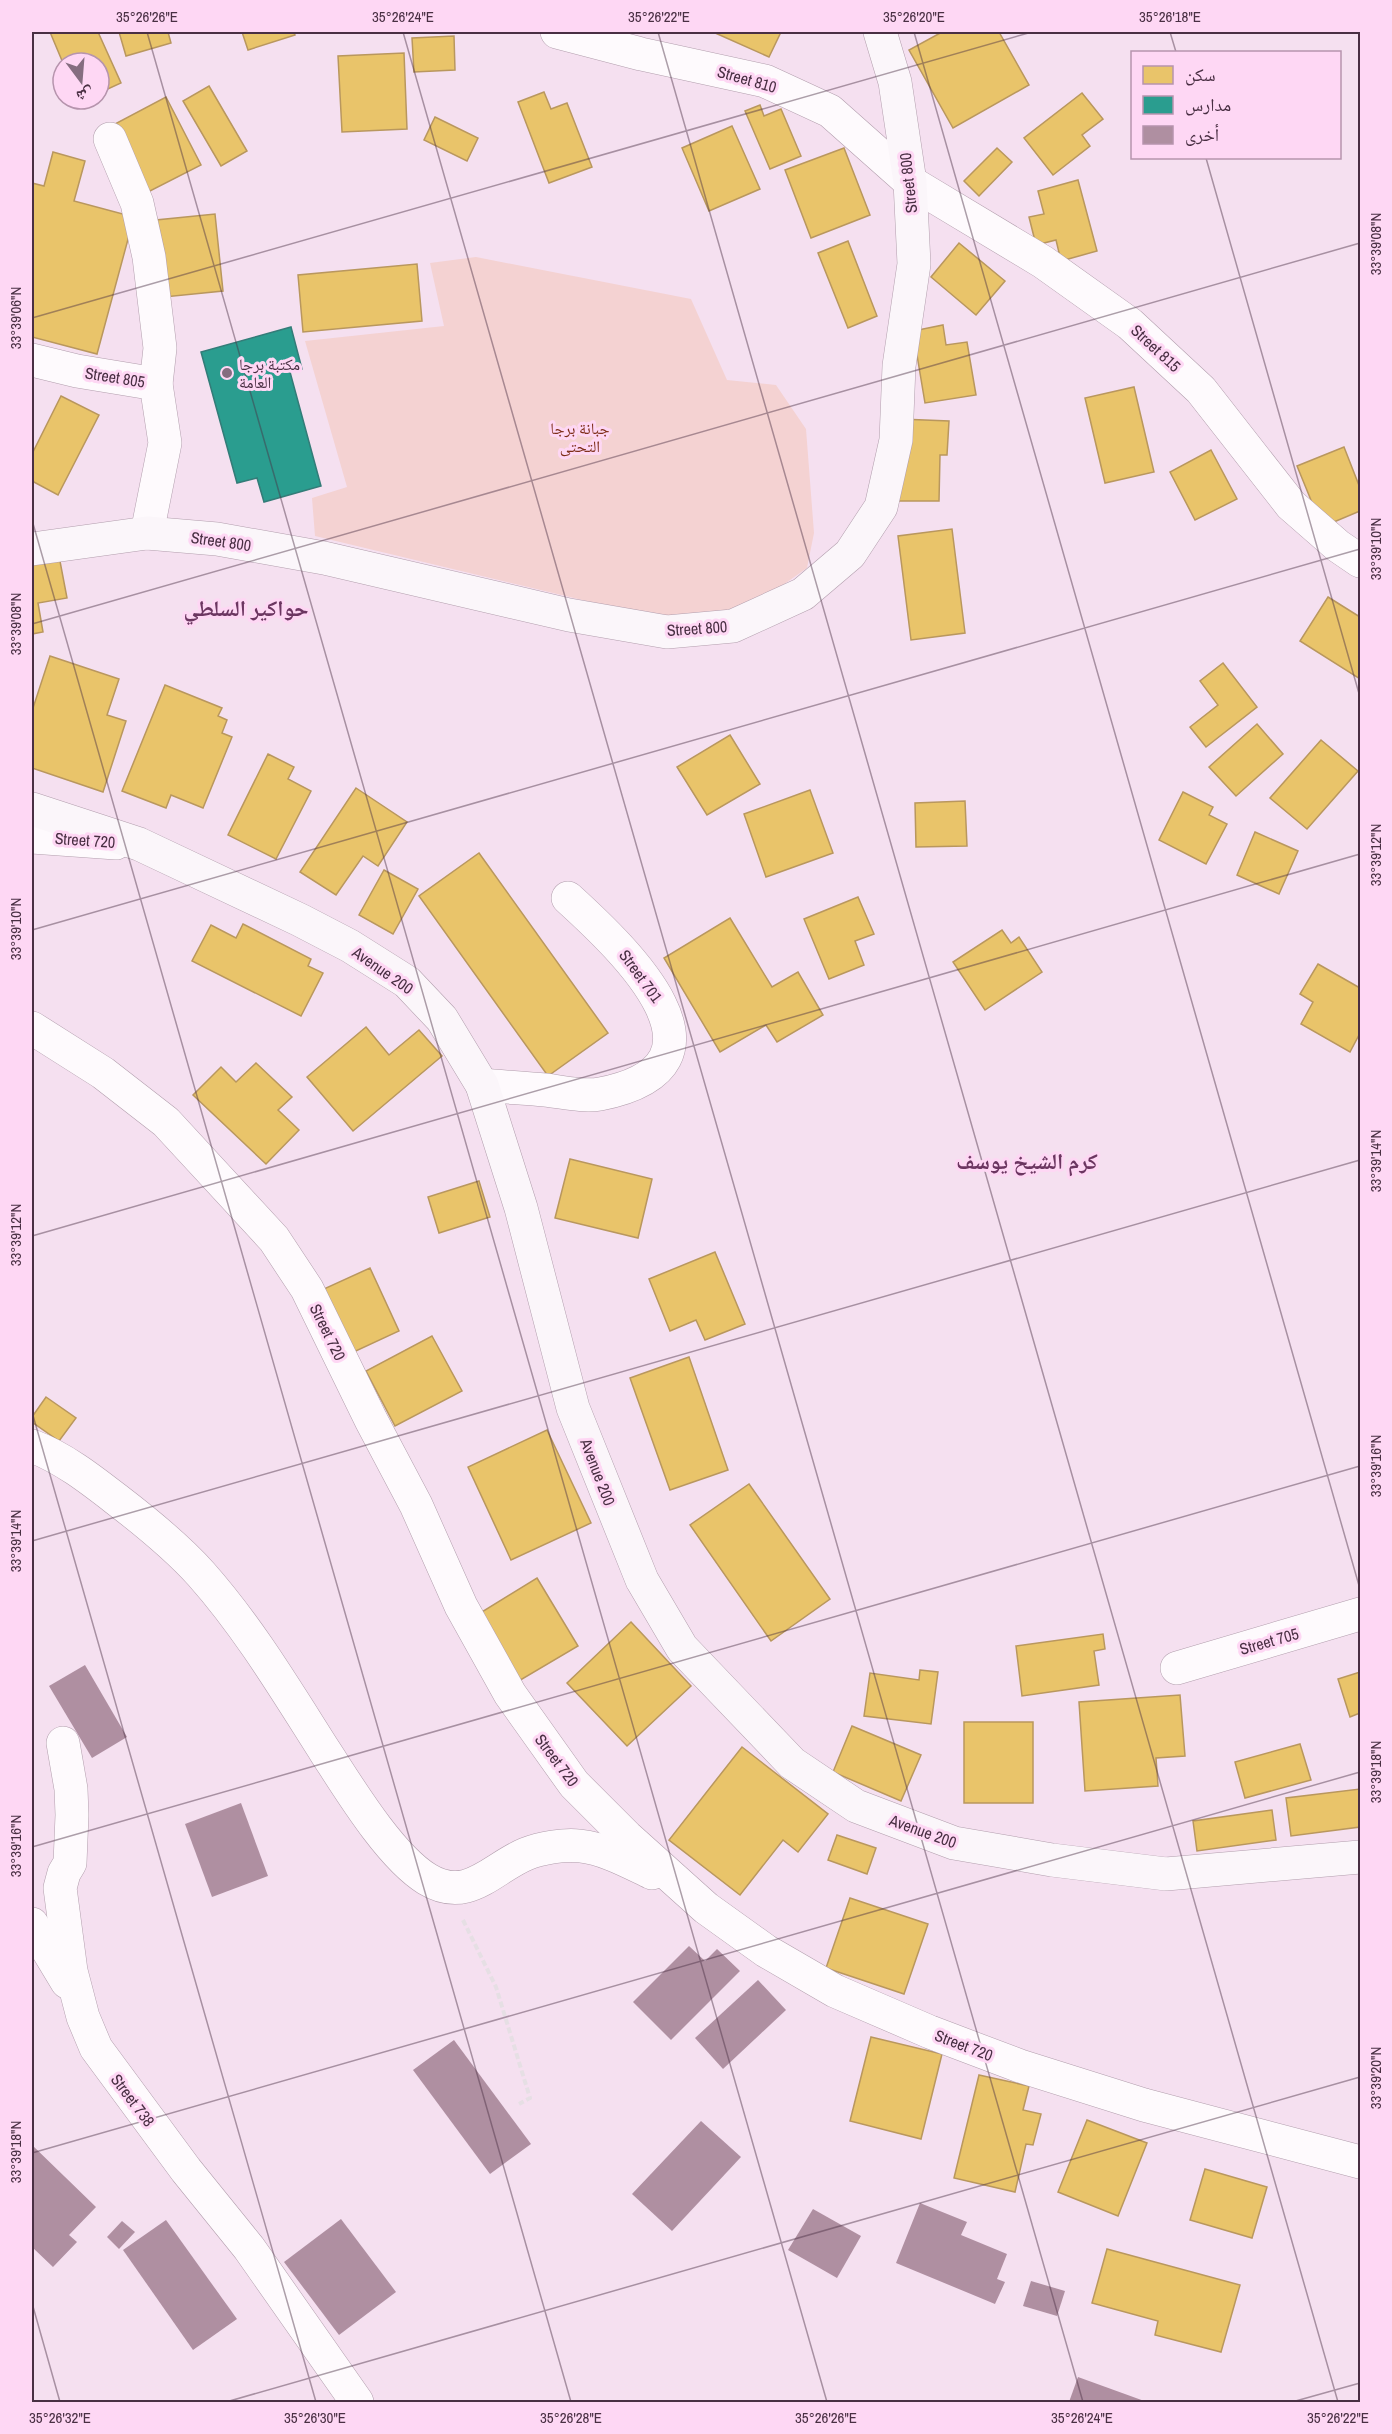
<svg xmlns="http://www.w3.org/2000/svg" width="1392" height="2434" font-family="'Archivo Narrow','Noto Naskh Arabic',sans-serif">
<rect width="100%" height="100%" fill="#f5e0f0"/>
<path fill="#f4d2d2" d="M476,257L691,299L727,380L776,385L806,429L814,533L807,568L773,592L718,614L666,620L315,536L312,498L347,487L305,341L444,326L430,263Z"/>
<g fill="#e9c46a" stroke="#b9975e" stroke-width="1.5">
<path d="M50,32H98L121,83L99,93V63H63Z"/>
<path d="M119,32H168L171,43L126,56Z"/>
<path d="M242,32H294L295,35L248,50Z"/>
<path d="M713,32H781L769,57Z"/>
<path d="M942,32H999L1029,85L953,128L909,50Z"/>
<path d="M454,36L455,70L414,72L412,38Z"/>
<path d="M404,53L407,129L342,132L338,56Z"/>
<path d="M209,86L247,151L221,166L183,101Z"/>
<path d="M544,92L551,109L567,103L592,167L549,183L518,102Z"/>
<path d="M1082,93L1103,119L1082,135L1090,146L1053,175L1024,138Z"/>
<path d="M166,97L201,165L148,192L113,125Z"/>
<path d="M760,105L764,116L781,109L801,156L770,169L745,111Z"/>
<path d="M435,117L478,138L467,161L424,140Z"/>
<path d="M732,126L760,189L709,211L682,148Z"/>
<path d="M844,148L870,215L811,238L785,170Z"/>
<path d="M997,148L1012,162L979,196L964,181Z"/>
<path d="M53,152L85,161L74,201L134,217L97,354L32,337V183L44,186Z"/>
<path d="M1078,180L1097,251L1061,261L1056,240L1036,245L1029,217L1044,214L1038,191Z"/>
<path d="M215,214L223,291L164,297L156,220Z"/>
<path d="M848,241L877,316L848,328L818,253Z"/>
<path d="M959,243L1005,281L976,315L931,277Z"/>
<path d="M417,264L422,321L303,332L298,275Z"/>
<path d="M943,325L946,345L967,342L976,395L925,403L913,331Z"/>
<path d="M1134,387L1154,472L1105,483L1085,398Z"/>
<path d="M61,396L99,415L58,495L32,481V454Z"/>
<path d="M900,419L949,421L947,455H940L939,501H898Z"/>
<path d="M1344,447L1360,488V511L1322,527L1297,466Z"/>
<path d="M1211,450L1237,499L1195,520L1170,472Z"/>
<path d="M952,529L965,633L911,640L898,536Z"/>
<path d="M59,556L67,598L38,603L43,632L32,634V561Z"/>
<path d="M1328,597L1360,617V679L1300,641Z"/>
<path d="M50,656L119,679L107,715L126,721L103,792L32,768V711Z"/>
<path d="M1223,663L1257,707L1206,747L1190,727L1218,705L1200,681Z"/>
<path d="M165,685L222,708L218,716L227,720L222,733L232,737L203,808L171,795L166,808L122,791Z"/>
<path d="M1257,724L1283,754L1236,796L1209,767Z"/>
<path d="M730,735L760,784L707,815L677,767Z"/>
<path d="M1321,740L1358,771L1307,829L1270,798Z"/>
<path d="M268,754L294,767L288,779L311,791L276,859L228,835Z"/>
<path d="M356,788L407,822L378,866L363,856L336,895L300,872Z"/>
<path d="M810,790L833,853L766,877L744,814Z"/>
<path d="M1183,792L1213,807L1209,815L1227,824L1206,864L1159,840Z"/>
<path d="M965,801L967,846L916,847L915,803Z"/>
<path d="M1255,832L1298,851L1279,894L1237,875Z"/>
<path d="M479,853L608,1033L548,1076L419,896Z"/>
<path d="M384,870L418,889L393,934L359,915Z"/>
<path d="M858,897L874,934L855,941L864,965L829,979L804,919Z"/>
<path d="M730,918L772,987L798,972L823,1015L777,1042L766,1025L720,1052L664,958Z"/>
<path d="M243,924L311,959L308,966L323,973L301,1016L192,961L211,925L236,938Z"/>
<path d="M1002,930L1011,943L1019,937L1042,972L985,1010L953,962Z"/>
<path d="M1318,964L1360,988V1033L1350,1052L1301,1024L1313,1002L1300,994Z"/>
<path d="M366,1027L389,1055L419,1030L442,1056L353,1131L307,1077Z"/>
<path d="M256,1063L292,1097L278,1110L299,1130L266,1164L193,1095L221,1067L236,1082Z"/>
<path d="M570,1159L652,1179L638,1238L555,1218Z"/>
<path d="M479,1181L490,1217L439,1233L428,1197Z"/>
<path d="M715,1252L745,1324L705,1340L696,1320L670,1331L649,1279Z"/>
<path d="M370,1268L399,1331L345,1356L315,1293Z"/>
<path d="M432,1336L462,1391L395,1426L366,1371Z"/>
<path d="M689,1357L728,1470L670,1490L630,1378Z"/>
<path d="M46,1397L76,1418L59,1441L32,1422V1417Z"/>
<path d="M547,1430L591,1523L511,1560L468,1467Z"/>
<path d="M749,1484L830,1599L771,1641L690,1525Z"/>
<path d="M537,1578L578,1646L512,1685L472,1618Z"/>
<path d="M631,1622L691,1686L627,1746L567,1683Z"/>
<path d="M1103,1634L1105,1649L1094,1651L1099,1685L1022,1696L1016,1646Z"/>
<path d="M920,1670L938,1672L931,1724L864,1716L870,1673L919,1680Z"/>
<path d="M1360,1672V1713L1350,1717L1338,1679Z"/>
<path d="M1180,1695L1185,1756L1156,1758L1158,1786L1085,1791L1079,1702Z"/>
<rect x="964" y="1722" width="69" height="81"/>
<path d="M852,1726L921,1755L901,1801L833,1772Z"/>
<path d="M1300,1744L1311,1780L1245,1798L1235,1762Z"/>
<path d="M742,1747L828,1814L798,1852L783,1840L740,1895L669,1840Z"/>
<path d="M1360,1789V1827L1291,1836L1286,1798Z"/>
<path d="M1272,1810L1276,1840L1197,1851L1193,1821Z"/>
<path d="M837,1835L876,1848L867,1874L828,1860Z"/>
<path d="M850,1898L928,1924L904,1994L826,1968Z"/>
<path d="M871,2037L942,2054L921,2139L850,2121Z"/>
<path d="M979,2075L1029,2086L1023,2110L1041,2114L1033,2145L1026,2144L1015,2192L954,2178Z"/>
<path d="M1087,2120L1147,2143L1118,2216L1058,2192Z"/>
<path d="M1205,2169L1267,2187L1252,2238L1190,2220Z"/>
<path d="M1107,2249L1240,2285L1221,2352L1155,2335L1158,2321L1092,2303Z"/>
</g>
<path fill="#2a9d8f" stroke="#337c78" stroke-width="1.5" d="M291,327L302,369L290,372L321,486L264,502L257,478L237,483L201,352Z"/>
<g fill="#af8fa1">
<path d="M85,1665L127,1737L92,1758L49,1686Z"/>
<path d="M241,1803L268,1876L212,1897L185,1824Z"/>
<path d="M689,1946L705,1961L717,1949L740,1971L671,2040L633,2002Z"/>
<path d="M758,1980L786,2010L723,2069L695,2038Z"/>
<path d="M454,2040L531,2144L490,2174L413,2070Z"/>
<path d="M701,2121L741,2157L672,2231L632,2194Z"/>
<path d="M32,2145L96,2207L69,2235L77,2242L53,2267L32,2247Z"/>
<path d="M920,2203L967,2222L961,2235L1007,2254L997,2279L1005,2282L995,2304L896,2263Z"/>
<path d="M813,2209L861,2236L837,2278L788,2250Z"/>
<path d="M341,2219L396,2292L339,2335L284,2262Z"/>
<path d="M166,2220L237,2319L193,2350L123,2250Z"/>
<path d="M122,2221L135,2232L119,2249L107,2237Z"/>
<path d="M1031,2281L1065,2291L1057,2316L1023,2306Z"/>
<path d="M1078,2377L1147,2402H1069Z"/>
</g>
<g fill="none" stroke-linecap="round" stroke-linejoin="round">
<g stroke="#b29ead" stroke-width="34">
<g id="street">
<path d="M557,32L641,54L765,81L830,111L910,182L1043,262L1130,324L1201,390L1291,505L1338,546L1360,561"/>
<path d="M110,139L137,203L149,257L160,348L156,384"/>
<path d="M32,360L77,371L156,384L165,443L147,533"/>
<path d="M32,837L116,843"/>
<path d="M32,1028L103,1073L166,1122L274,1239L307,1289L371,1420L416,1505L461,1606L510,1694L574,1784L627,1837L706,1908L766,1951L835,1991L930,2032L1020,2066L1144,2105L1360,2162"/>
<path d="M482,1085C503,1087 524,1088 545,1090C563,1092 583,1097 600,1094C747,1065 624,949 568,898"/>
<path d="M32,1446C63,1458 89,1478 116,1499C146,1522 176,1546 201,1574C249,1628 287,1692 326,1753C350,1790 390,1856 427,1879C468,1904 492,1868 526,1854C541,1848 564,1844 580,1846C606,1849 629,1862 652,1873"/>
<path d="M1177,1668L1360,1614"/>
<path d="M63,1743L71,1789L72,1815L70,1863L64,1873L60,1888L62,1903L71,1971L83,2017L96,2048L186,2170L249,2248L357,2402"/>
<path d="M32,1924L67,1982"/>
</g>
</g>
<g stroke="#b29ead" stroke-width="34">
<g id="secondary">
<path d="M32,549L147,533L217,539L324,558L569,615L667,632L733,626L803,594L850,554L881,507L896,440L899,366L914,264L910,182L895,82L880,32"/>
<path d="M32,809L139,844L300,920L350,946L407,982L442,1019L482,1085L521,1208L573,1408L642,1580L682,1648L792,1763L856,1806L954,1843L1052,1860L1166,1874L1360,1857"/>
</g>
</g>
<path stroke="#e6dfe4" stroke-width="4" stroke-dasharray="6 3" stroke-linecap="butt" d="M463,1920L496,1987L530,2098L519,2104"/>
<use href="#street" stroke="#fefafd" stroke-width="33"/>
<use href="#secondary" stroke="#fbf6fa" stroke-width="33"/>
</g>
<path fill="none" stroke="#492f43" stroke-width="1.5" stroke-opacity="0.45" d="M147,32L827,2402M403,32L1083,2402M658,32L1338,2402M914,32L1360,1589M1170,32L1176,52M1206,158L1360,697M32,318L1032,32M32,520L571,2402M32,624L1360,243M32,930L1360,549M32,1236L1360,854M32,1412L316,2402M32,1541L1360,1160M32,1847L1360,1466M32,2153L1360,1772M32,2303L60,2402M226,2402L1360,2077M1292,2402L1360,2383"/>
<circle fill="#856d80" stroke="#fed7f4" stroke-width="2" cx="227" cy="373" r="6"/>
<g text-anchor="middle" dominant-baseline="central" stroke-width="6" stroke-linejoin="round" paint-order="stroke">
<g font-size="16" fill="#492f43" stroke="#fed7f4">
<text transform="translate(747 79) rotate(16)">Street 810</text>
<text transform="translate(908 183) rotate(-96)">Street 800</text>
<text transform="translate(1156 348) rotate(43)">Street 815</text>
<text transform="translate(115 377) rotate(9)">Street 805</text>
<text transform="translate(221 541) rotate(8)">Street 800</text>
<text transform="translate(697 628) rotate(-4)">Street 800</text>
<text transform="translate(85 840) rotate(4)">Street 720</text>
<text transform="translate(383 970) rotate(35)">Avenue 200</text>
<text transform="translate(641 976) rotate(54)">Street 701</text>
<text transform="translate(328 1332) rotate(64)">Street 720</text>
<text transform="translate(598 1472) rotate(69)">Avenue 200</text>
<text transform="translate(1269 1641) rotate(-16)">Street 705</text>
<text transform="translate(557 1760) rotate(53)">Street 720</text>
<text transform="translate(923 1831) rotate(20)">Avenue 200</text>
<text transform="translate(964 2045) rotate(21)">Street 720</text>
<text transform="translate(133 2100) rotate(53)">Street 738</text>
</g>
<g font-size="16" fill="#492f43" stroke="#fed7f4" text-anchor="start">
<text x="239" y="364">مكتبة برجا<tspan x="239" dy="18">العامة</tspan></text>
</g>
<g font-size="16" fill="#7d2d18" stroke="#fed7f4">
<text x="580" y="428">جبانة برجا<tspan x="580" dy="18">التحتى</tspan></text>
</g>
<g font-size="22" font-weight="bold" fill="#6c3661" stroke="#fed7f4">
<text x="246" y="608">حواكير السلطي</text>
<text x="1027" y="1161">كرم الشيخ يوسف</text>
</g>
</g>
<rect width="1392" height="2434" fill="none" stroke="#fed7f4" stroke-width="66"/>
<rect x="1131" y="51" width="210" height="108" fill="#fed7f4" stroke="#b694ad" stroke-width="1.5"/>
<rect x="1143" y="66" width="30" height="18" fill="#e9c46a" stroke="#b694ad" stroke-width="1.5"/>
<text x="1185" y="81" font-size="18" fill="#492f43">سكن</text>
<rect x="1143" y="96" width="30" height="18" fill="#2a9d8f" stroke="#b694ad" stroke-width="1.5"/>
<text x="1185" y="111" font-size="18" fill="#492f43">مدارس</text>
<rect x="1143" y="126" width="30" height="18" fill="#af8fa1" stroke="#b694ad" stroke-width="1.5"/>
<text x="1185" y="141" font-size="18" fill="#492f43">أخرى</text>
<g transform="translate(81 81) rotate(164)"><circle r="28" fill="#fed7f4" stroke="#b694ad" stroke-width="1.5"/>
<path d="M0-4.5L10 22L0 15L-10 22Z" fill="#856d80"/>
<text y="-9" font-size="16" font-weight="bold" text-anchor="middle" fill="#492f43">ش</text>
</g>
<rect x="33" y="33" width="1326" height="2368" fill="none" stroke="#492f43" stroke-width="2"/>
<g font-size="15" text-anchor="middle" fill="#492f43">
<text x="147" y="22">35°26'26"E</text>
<text x="403" y="22">35°26'24"E</text>
<text x="659" y="22">35°26'22"E</text>
<text x="914" y="22">35°26'20"E</text>
<text x="1170" y="22">35°26'18"E</text>
<text transform="translate(1376 244) rotate(-90)" y="5">33°39'08"N</text>
<text transform="translate(16 318) rotate(-90)" y="5">33°39'06"N</text>
<text transform="translate(1376 549) rotate(-90)" y="5">33°39'10"N</text>
<text transform="translate(16 624) rotate(-90)" y="5">33°39'08"N</text>
<text transform="translate(1376 855) rotate(-90)" y="5">33°39'12"N</text>
<text transform="translate(16 929) rotate(-90)" y="5">33°39'10"N</text>
<text transform="translate(1376 1161) rotate(-90)" y="5">33°39'14"N</text>
<text transform="translate(16 1235) rotate(-90)" y="5">33°39'12"N</text>
<text transform="translate(1376 1466) rotate(-90)" y="5">33°39'16"N</text>
<text transform="translate(16 1541) rotate(-90)" y="5">33°39'14"N</text>
<text transform="translate(1376 1772) rotate(-90)" y="5">33°39'18"N</text>
<text transform="translate(16 1846) rotate(-90)" y="5">33°39'16"N</text>
<text transform="translate(1376 2078) rotate(-90)" y="5">33°39'20"N</text>
<text transform="translate(16 2152) rotate(-90)" y="5">33°39'18"N</text>
<text x="60" y="2423">35°26'32"E</text>
<text x="315" y="2423">35°26'30"E</text>
<text x="571" y="2423">35°26'28"E</text>
<text x="826" y="2423">35°26'26"E</text>
<text x="1082" y="2423">35°26'24"E</text>
<text x="1338" y="2423">35°26'22"E</text>
</g>
</svg>
